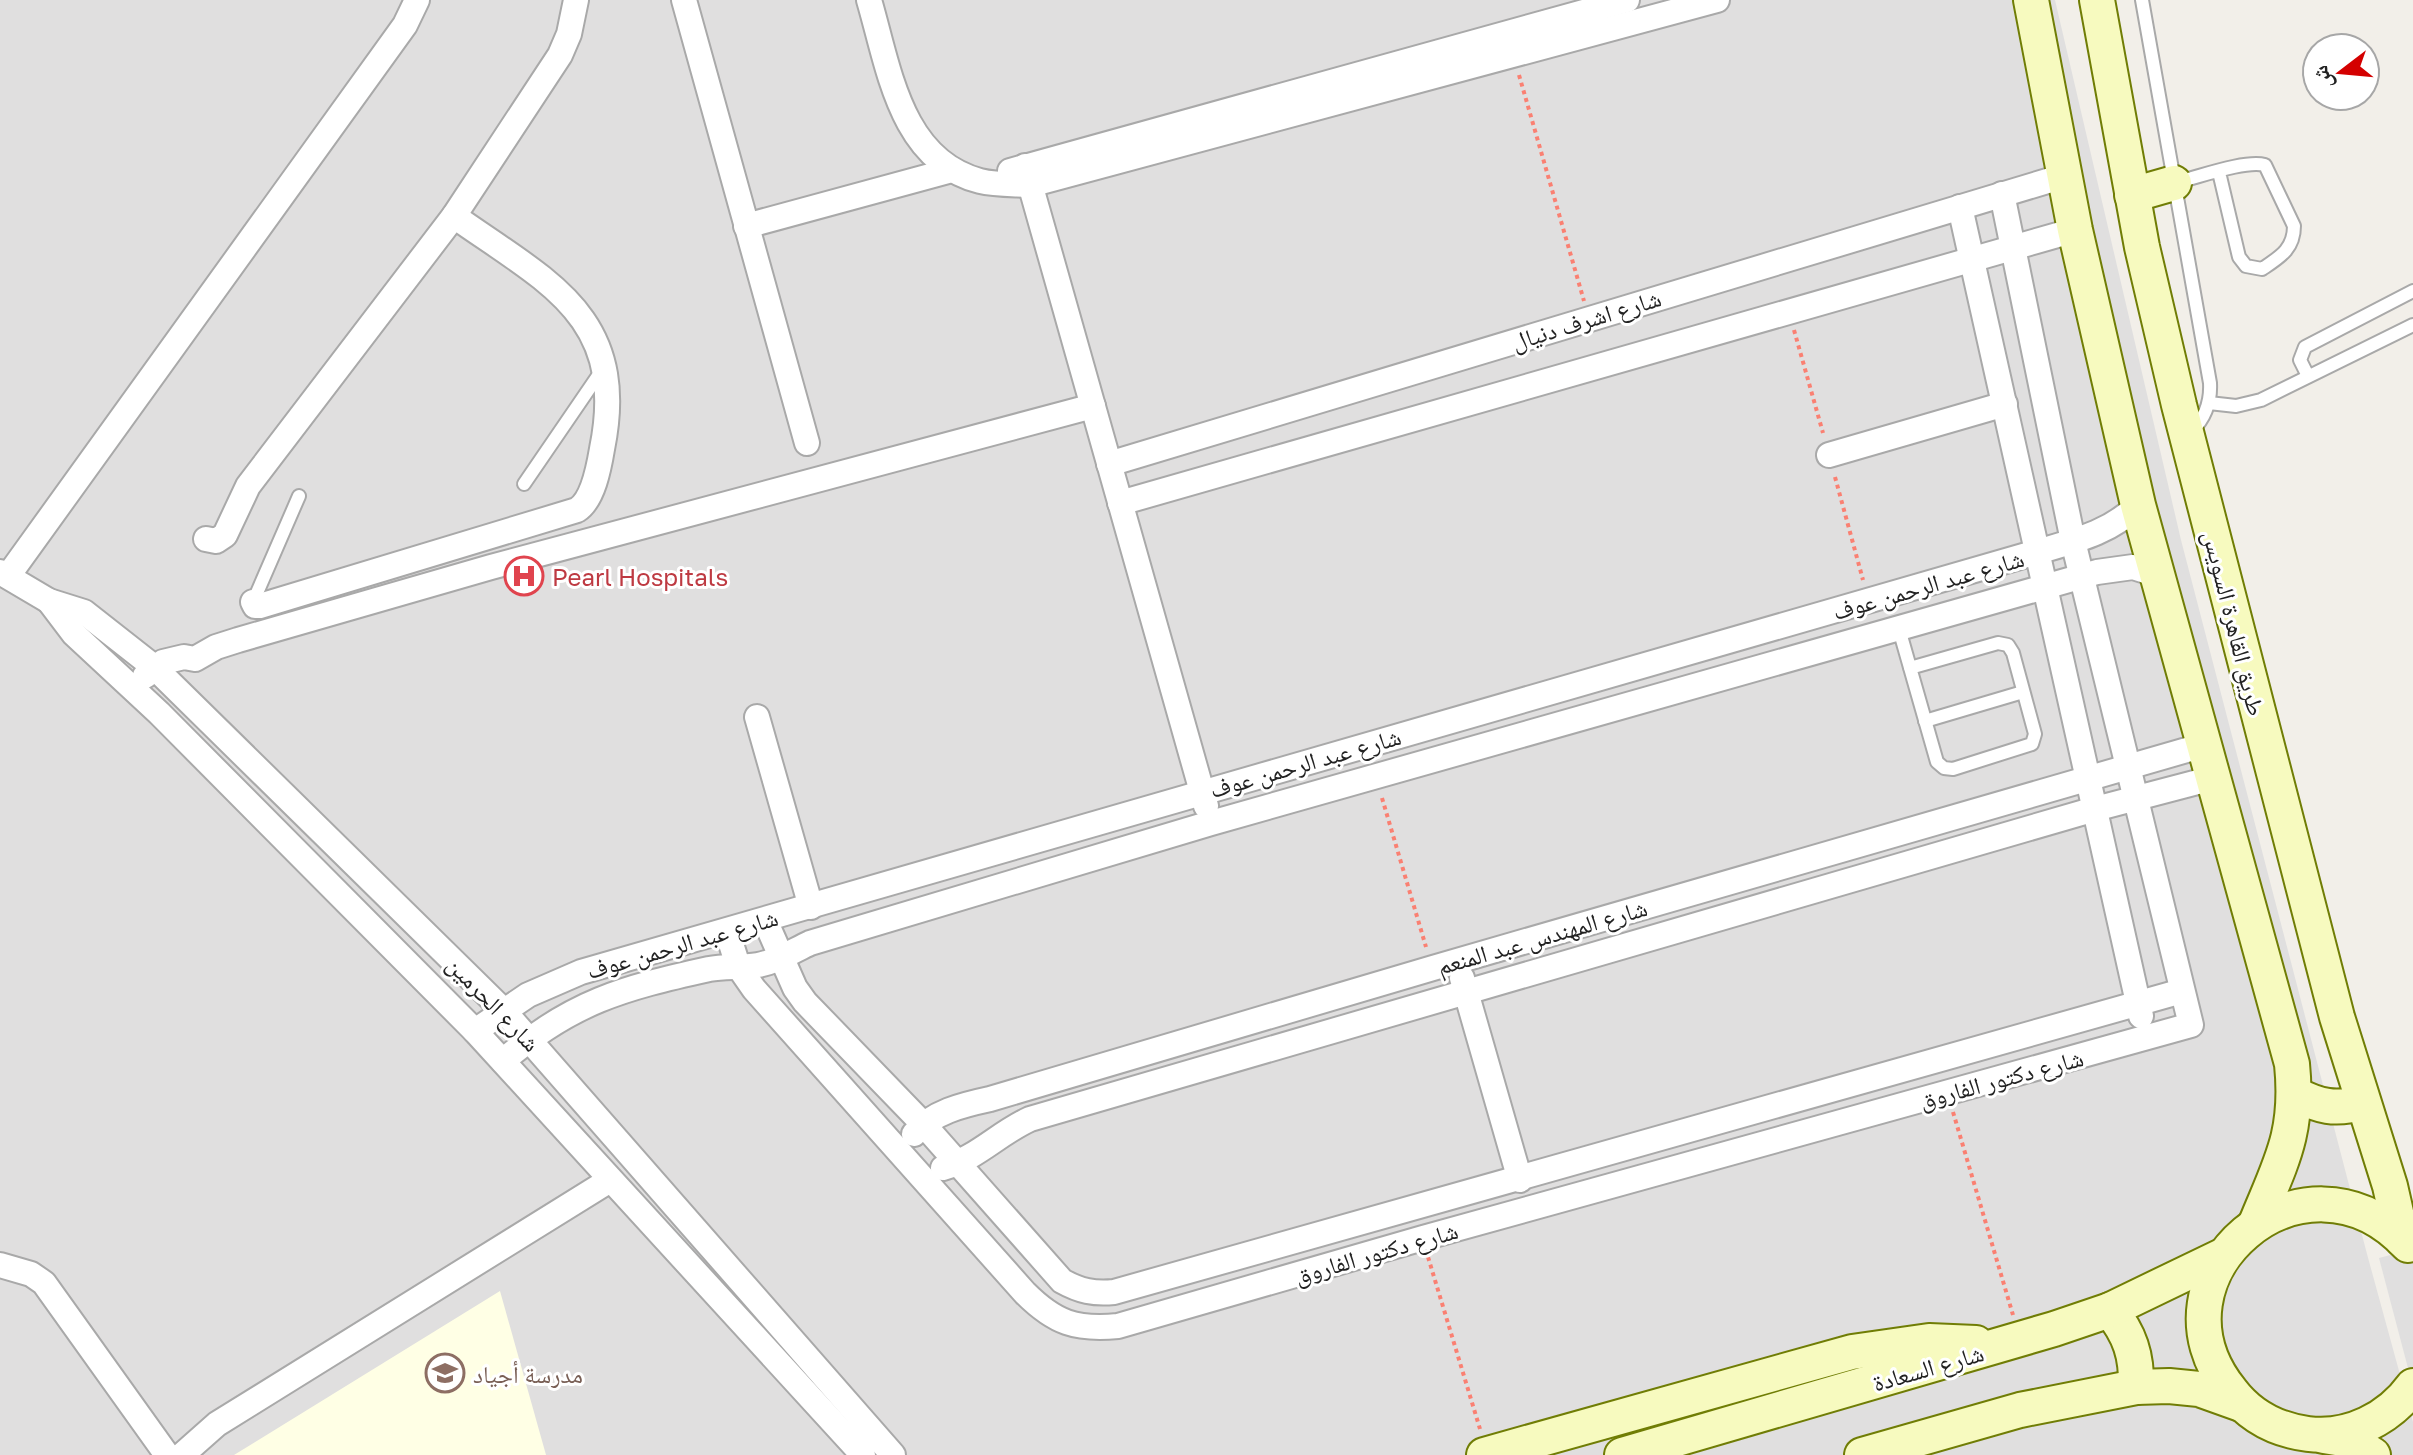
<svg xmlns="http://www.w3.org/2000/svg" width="2413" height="1455" font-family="'Golos Text','Noto Naskh Arabic',sans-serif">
<rect width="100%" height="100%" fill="#f2efe9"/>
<g fill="#e0dfdf">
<path d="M0,0H2055L2181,540L2367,1254L2413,1422V1455H0Z"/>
<path d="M2413,1249V1387L2379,1258Z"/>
</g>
<path fill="#ffffe5" d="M500,1291L546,1455H234Z"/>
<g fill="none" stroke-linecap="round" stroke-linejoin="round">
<g stroke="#a9a9a9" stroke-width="16">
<g id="lane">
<path d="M2142,0L2210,383C2211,402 2205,418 2192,431"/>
<path d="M2177,182C2199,177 2244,160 2265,165L2294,226C2294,249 2280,257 2262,269L2246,266L2239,257L2219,172"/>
<path d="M2308,376L2300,360L2305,347L2413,291"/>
<path d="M2209,403L2236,406L2261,400L2413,325"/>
<path d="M524,484L602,370"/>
<path d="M253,602L299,496"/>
<path d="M1899,629L1937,762L1944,768L1953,769L2032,744L2035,734L2013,653L2008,645L1998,643L1910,668"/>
<path d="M1925,721L2023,692"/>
</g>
</g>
<g stroke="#a9a9a9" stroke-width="28">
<g id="street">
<path d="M684,0L807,443"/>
<path d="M869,0C889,68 900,160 980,181C996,185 1014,184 1030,185L1717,0"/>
<path d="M1025,166L1206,806"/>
<path d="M1010,171L1627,0"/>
<path d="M1960,207L2141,1016"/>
<path d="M746,226L952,170"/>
<path d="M1829,455L2005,404"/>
<path d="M1109,464L2064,176"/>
<path d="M1120,503L2075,230"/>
<path d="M206,539L216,541L225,535L248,486L454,216L560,55L569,34L576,0"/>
<path d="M0,572L49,601L84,612L154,667L503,1010L893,1455"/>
<path d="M8,576L405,25L417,0"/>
<path d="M49,601L74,634L159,713L475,1031L863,1455"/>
<path d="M253,602L255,606H260L577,510C593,500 599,467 602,449C629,316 547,282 454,216"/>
<path d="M145,676L163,662L184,657L195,659L216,647L238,640L491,567L1093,406"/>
<path d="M757,717L811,907"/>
<path d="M765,920L795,988L805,1002L924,1125L1062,1281C1080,1291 1094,1294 1114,1292L2182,991"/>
<path d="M727,931L738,966L754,989L1025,1293C1055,1323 1076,1330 1118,1326L1423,1238L2191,1025L2073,541L2002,194"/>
<path d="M1462,978L1520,1180"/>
<path d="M475,1031L528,995L581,972L2037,552C2074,541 2110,533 2138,505"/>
<path d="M503,1061C571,1002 623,988 709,969C725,966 742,968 758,965C776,962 793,951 810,943L1211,823L2097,572L2133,567L2155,574"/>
<path d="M914,1134C933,1112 962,1105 990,1099L1433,968L2204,745"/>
<path d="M943,1168C977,1158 999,1133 1030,1119L2095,809L2213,778"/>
<path d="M0,1265L31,1274L44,1283L167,1455"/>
<path d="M182,1455L217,1424L610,1180"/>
</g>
</g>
<g stroke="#707d05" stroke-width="38">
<g id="secondary">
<path d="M2031,0L2075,230L2138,505L2292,1064C2299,1133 2281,1162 2256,1223"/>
<path d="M2097,0L2142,247L2179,405L2337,1017L2390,1186L2402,1239"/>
<path d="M2132,195L2174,183"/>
<path d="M2295,1094C2318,1106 2336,1111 2362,1102"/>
<path d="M2408,1245C2304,1133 2138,1276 2231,1391C2250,1416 2277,1430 2308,1434C2349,1439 2389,1419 2413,1386"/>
<path d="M2110,1310C2130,1334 2137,1356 2136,1387"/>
<path d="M2324,1436L2349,1440L2373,1455"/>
<path d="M1484,1455L1852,1352L1929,1341L1976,1343"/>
<path d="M1622,1455L2054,1329L2110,1310L2224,1255"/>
<path d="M1862,1455L2020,1410L2136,1387L2169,1386L2199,1389L2241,1404"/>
</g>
</g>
<g stroke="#fa8072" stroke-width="4" stroke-dasharray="4 4" stroke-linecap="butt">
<path d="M1519,75L1584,301"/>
<path d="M1794,330L1823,433"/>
<path d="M1835,477L1863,580"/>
<path d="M1382,798L1426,947"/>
<path d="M1953,1112L2013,1315"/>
<path d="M1428,1257L1480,1429"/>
</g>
<use href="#lane" stroke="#fff" stroke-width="12"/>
<use href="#street" stroke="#fff" stroke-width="24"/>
<use href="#secondary" stroke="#f7fabf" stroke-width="34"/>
</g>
<defs>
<g id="hospital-ring" transform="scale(2)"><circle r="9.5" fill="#fff" stroke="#e0444e" stroke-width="1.5"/><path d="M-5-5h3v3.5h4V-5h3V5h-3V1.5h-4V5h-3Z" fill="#e0444e"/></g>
<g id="school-ring" transform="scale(2)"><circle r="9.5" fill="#fff" stroke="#8d6e63" stroke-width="1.5"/><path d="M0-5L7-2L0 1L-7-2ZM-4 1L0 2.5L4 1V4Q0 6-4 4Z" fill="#8d6e63"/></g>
</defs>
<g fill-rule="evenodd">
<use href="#hospital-ring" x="524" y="576"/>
<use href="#school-ring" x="445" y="1373"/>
</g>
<g text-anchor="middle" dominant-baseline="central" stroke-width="6" stroke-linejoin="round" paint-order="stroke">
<g font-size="24" fill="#222" stroke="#fff">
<text transform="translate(1586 319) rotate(-17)">شارع اشرف دنيال</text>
<text transform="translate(1928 584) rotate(-16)">شارع عبد الرحمن عوف</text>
<text transform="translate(2235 623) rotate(76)">طريق القاهرة السويس</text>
<text transform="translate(1305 762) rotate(-16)">شارع عبد الرحمن عوف</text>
<text transform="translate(1542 936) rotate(-16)">شارع المهندس عبد المنعم</text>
<text transform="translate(682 943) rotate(-16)">شارع عبد الرحمن عوف</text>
<text transform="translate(494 1003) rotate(46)">شارع الحرمين</text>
<text transform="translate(2001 1078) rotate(-15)">شارع دكتور الفاروق</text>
<text transform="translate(1376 1252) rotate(-16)">شارع دكتور الفاروق</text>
<text transform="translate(1928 1367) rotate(-16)">شارع السعادة</text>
</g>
<g font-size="24" fill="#be3a42" stroke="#fff" text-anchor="start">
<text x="552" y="576">Pearl Hospitals</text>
</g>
<g font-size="24" fill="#785e54" stroke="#fff" text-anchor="start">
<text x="473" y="1373">مدرسة أجياد</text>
</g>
</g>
<g transform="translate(2341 72) rotate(254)"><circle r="38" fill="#ffffff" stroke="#a7a7a7" stroke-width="2"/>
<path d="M0-6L14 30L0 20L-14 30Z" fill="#d40000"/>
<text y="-12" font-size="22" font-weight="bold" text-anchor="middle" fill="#222222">ش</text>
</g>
</svg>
